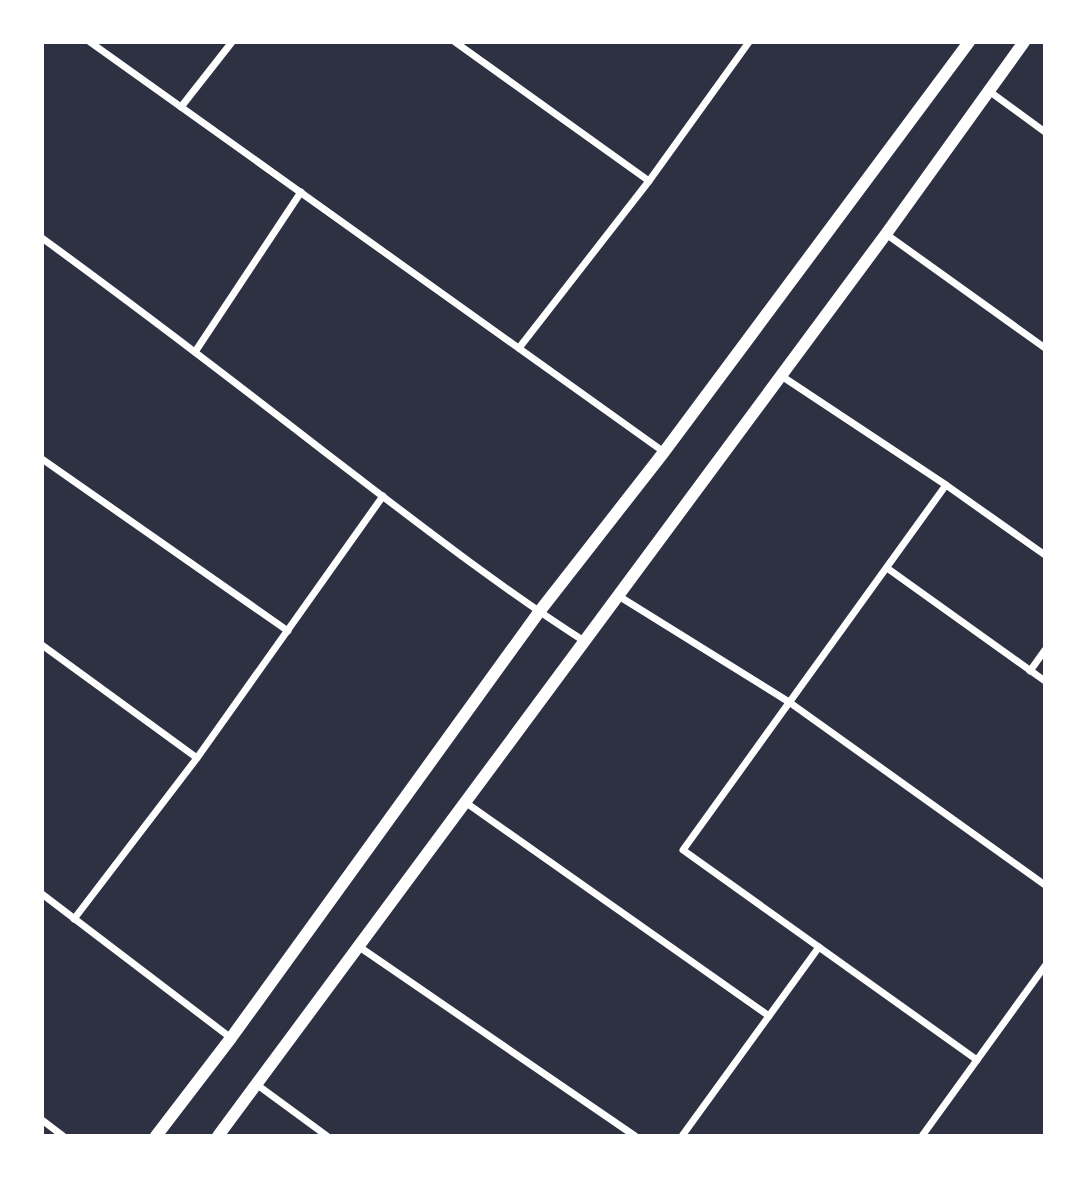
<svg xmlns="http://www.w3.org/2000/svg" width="1087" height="1178" font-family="Karla,sans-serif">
<rect width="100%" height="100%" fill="#2d3142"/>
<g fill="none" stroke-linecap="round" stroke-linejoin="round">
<g stroke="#fff" stroke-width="7">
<path d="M90,42L664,452"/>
<path d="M455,42L649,181"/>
<path d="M989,91L1045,132"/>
<path d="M181,107L232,42"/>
<path d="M886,234L1045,348"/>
<path d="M42,238C138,308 232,380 326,453C410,517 495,584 584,641"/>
<path d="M519,348L649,181L749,42"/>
<path d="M195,352L301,192"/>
<path d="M780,375L946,485L1045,555"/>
<path d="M42,459L288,631"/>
<path d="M946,485L683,850L977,1060"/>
<path d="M887,568L1045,681"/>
<path d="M617,595L789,702L1045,885"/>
<path d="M42,645L197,758"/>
<path d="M1030,671L1045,650"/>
<path d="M465,802L769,1016"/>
<path d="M42,894L231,1038"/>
<path d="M74,919L197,758L383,496"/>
<path d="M358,946L635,1136"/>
<path d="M256,1084L327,1136"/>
<path d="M42,1120L63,1136"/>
<path d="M682,1136L819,947"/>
<path d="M922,1136L1045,966"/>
</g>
<g stroke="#fff" stroke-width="12">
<path d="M156,1136L231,1038L539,612L664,452L969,42"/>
<path d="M218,1136L886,234L1024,42"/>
</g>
</g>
<rect width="1087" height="1178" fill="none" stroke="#ffffff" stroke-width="88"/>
</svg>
